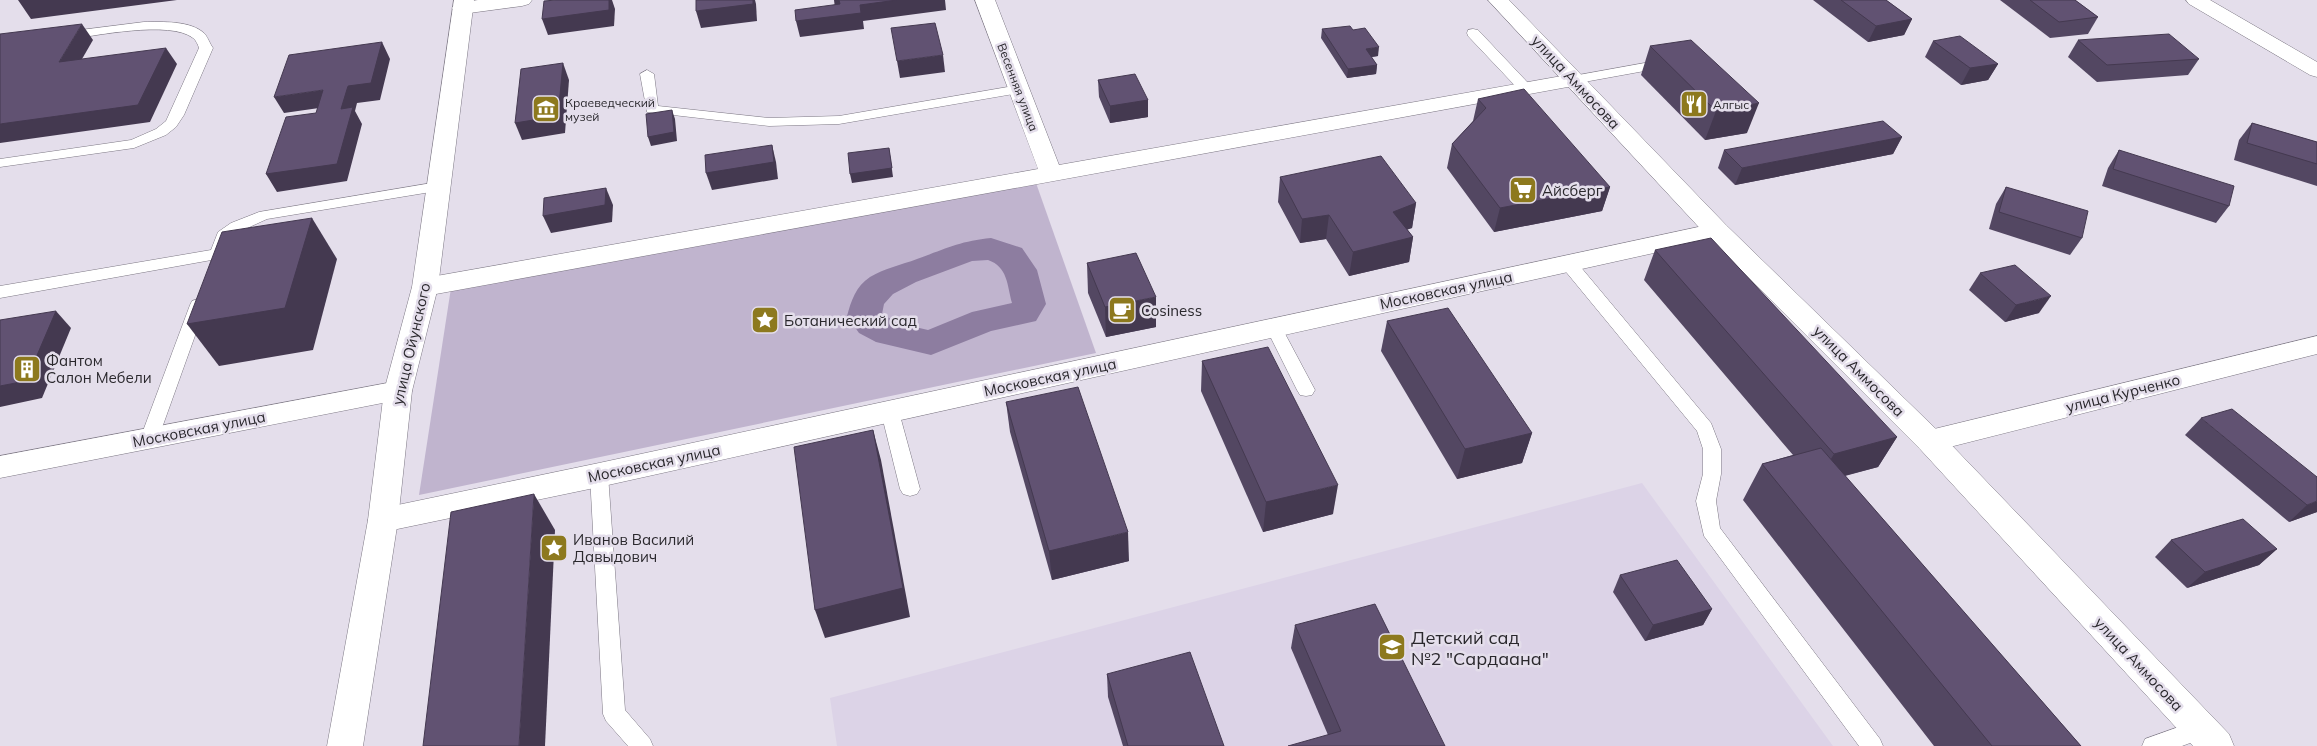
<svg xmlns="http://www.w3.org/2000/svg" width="2317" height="746" font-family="Mulish,sans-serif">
<rect width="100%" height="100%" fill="#e4deeb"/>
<path fill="#dcd3e7" d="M1642,483L1833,746H837L830,698Z"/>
<path fill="#c0b4ce" d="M1036,183L1096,353L419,495L451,288Z"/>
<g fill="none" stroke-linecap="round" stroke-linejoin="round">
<path fill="#8d7da0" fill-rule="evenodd" d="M991,238L1022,248L1037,270L1046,304L1036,321L991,331L931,355L876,342L859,333L847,316C851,301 856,286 870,277C885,268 901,265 917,259C945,249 960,241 991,238ZM988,260C1008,267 1007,285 1012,303L972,312L928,330L898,323L882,314L884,304L893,294L916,282L972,261Z"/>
<g stroke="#7d7884" stroke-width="1">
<g id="service">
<path d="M144,22C162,22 191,20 205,34C208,38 210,44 213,48L184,115L176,127L166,135L134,148L0,167V159L131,140L156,129L166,121L199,48C198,45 196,40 193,38C170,20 94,36 65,40L59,36L65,32Z"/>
<path d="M1473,29L1478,30L1530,85L1532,88L1530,91H1520L1468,36L1467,33L1468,30Z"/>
<path d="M1667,59L1672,60L1674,63L1672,66L1573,84L1566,80L1573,76Z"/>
<path d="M647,70L654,74L658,106L769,118L839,116L1019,85L1026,89L1019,93L839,124L769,126L647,112L640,74Z"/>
<path d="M438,182L443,184L445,187L443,190L267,219L241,231L231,238L223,258L217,259L0,298V286L211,250L218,232L231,223L259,212Z"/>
<path d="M1568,258L1574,259L1711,423L1721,449V474L1716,501L1720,528L1880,739L1883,746H1859L1704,536L1696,501L1703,474V449L1697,431L1562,267L1560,263L1562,259Z"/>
<path d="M198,299L204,301L206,305L158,439L156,444L149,446L142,444L140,439L190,305L192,301Z"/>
<path d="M1274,322L1280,324L1282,328L1315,390L1312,395L1306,396L1300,395L1297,390L1266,328L1268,324Z"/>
<path d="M890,405L896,407L899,412L920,489L917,494L910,496L903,494L900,489L881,412L884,407Z"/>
<path d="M599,468L606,470L608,475L625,710L650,739L653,746H628L606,721L603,714L590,475L592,470Z"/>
<path d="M2201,719L2209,722L2212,729L2209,736L2182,746H2142L2145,739Z"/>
</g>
</g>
<g stroke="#7d7884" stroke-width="1">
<g id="minor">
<path d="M478,0H532L529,4L522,6L462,14L455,12L452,8L455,4Z"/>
<path d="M975,0H995L1059,165L1573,74L1581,75L1584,80L1581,85L1573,86L425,296L416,293L412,287L416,281L425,278L1038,169Z"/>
<path d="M2186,0H2210L2317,62V77L2310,75L2189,4Z"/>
<path d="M1717,223L1726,225L1729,231L1726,237L599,487L383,532L372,529L368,520L372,511L383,508L599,463Z"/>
<path d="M2317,336V354L1930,452L1920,449L1916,441L1920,433L1930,430Z"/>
<path d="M398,381L408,384L412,391L408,398L0,478V456Z"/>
</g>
</g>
<g stroke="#7d7884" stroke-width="1">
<g id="secondary">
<path d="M454,0H474L438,287L412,391L398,520L363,746H327L368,520L384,391L412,287Z"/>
<path d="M1488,0H1509L1726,225L1940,433L2229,734L2234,746H2193L1920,449L1708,237Z"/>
</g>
</g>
<use href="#service" fill="#fff" fill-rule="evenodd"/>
<use href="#minor" fill="#fff" fill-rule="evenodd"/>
<use href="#secondary" fill="#fff" fill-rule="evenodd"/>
</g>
<g fill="#534762">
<path d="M1813,0H1886L1912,19L1904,35L1868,42Z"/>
<path d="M2000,0H2075L2098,17L2088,34L2050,38Z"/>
<path d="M1322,29L1353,30L1378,56L1371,57L1377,65L1376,74L1347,78L1321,38Z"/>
<path d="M2078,40L2199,59L2188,75L2097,82L2068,57Z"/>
<path d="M1933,41L1998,64L1988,80L1961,85L1925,57Z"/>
<path d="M1650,46L1747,133L1705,140L1641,75Z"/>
<path d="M1098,80L1148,100V117L1110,123L1099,97Z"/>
<path d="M1478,99L1610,187L1602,211L1494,232L1447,168L1452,144L1473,121Z"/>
<path d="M2252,123L2317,142V186L2234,160L2239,140Z"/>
<path d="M1902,137L1893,154L1735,185L1718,168L1724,150Z"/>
<path d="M2119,150L2229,206L2216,223L2102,186L2108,168Z"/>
<path d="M1280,177L1416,203L1412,228L1407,229L1413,237L1409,262L1349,276L1326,239L1300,243L1278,202Z"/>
<path d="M2006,187L2082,238L2070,255L1989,229L1996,204Z"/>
<path d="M1655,250L1897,437L1878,467L1845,476L2081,746H1934L1743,500L1762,464L1793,455L1644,280Z"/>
<path d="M1087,263L1156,327L1106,337L1088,293Z"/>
<path d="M1980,273L2039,313L2005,322L1969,290Z"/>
<path d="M1387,321L1532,433L1522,463L1457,479L1381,351Z"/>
<path d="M1202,361L1333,514L1263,532L1201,391Z"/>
<path d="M1006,402L1129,561L1052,580L1010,432Z"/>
<path d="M2201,418L2317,512L2289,522L2185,435Z"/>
<path d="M2171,540L2277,549L2259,565L2187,588L2155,557Z"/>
<path d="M1620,575L1712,609L1703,625L1645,641L1613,592Z"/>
<path d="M1295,625L1445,746L1328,735L1291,648Z"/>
<path d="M1107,674L1224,746H1123L1108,697Z"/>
</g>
<g fill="#443950">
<path d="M18,0H177L31,19Z"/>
<path d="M609,0H612L615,9L614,26L548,35L542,19Z"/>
<path d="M753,0H755L756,4L757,21L701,28L696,11Z"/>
<path d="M834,0H945L946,10L863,21L864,29L800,37L796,21L835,8Z"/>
<path d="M1912,19L1904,35L1868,42L1876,26Z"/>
<path d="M82,24L93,40L71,78L59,62Z"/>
<path d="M382,42L390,59L380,100L357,103L355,111L362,124L347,181L277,192L266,174L348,86Z"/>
<path d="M1379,47L1378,56L1365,58L1366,49Z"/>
<path d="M166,48L177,64L150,122L0,143V124Z"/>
<path d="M943,55L945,72L900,78L897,61Z"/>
<path d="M563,63L569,80L565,133L522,140L515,123Z"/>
<path d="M1998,64L1988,80L1961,85L1970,68Z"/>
<path d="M1377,65L1376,74L1347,78L1348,69Z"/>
<path d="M323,90L333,106L284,113L274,97Z"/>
<path d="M1148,100V117L1110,123V106Z"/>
<path d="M1759,103L1747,133L1705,140L1716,111Z"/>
<path d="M672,110L675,119L677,141L651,146L648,137Z"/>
<path d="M1902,137L1893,154L1735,185L1742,168Z"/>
<path d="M772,145L776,162L778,179L712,190L706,173Z"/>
<path d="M889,148L893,177L852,183L850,174Z"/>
<path d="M1610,187L1602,211L1494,232L1500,208Z"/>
<path d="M606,188L613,205L612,222L551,233L543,216Z"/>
<path d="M1416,203L1412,228L1389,236L1393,212Z"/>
<path d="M1329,215L1326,239L1300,243L1302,219Z"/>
<path d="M312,218L337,259L313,350L219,366L187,324Z"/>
<path d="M1413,237L1409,262L1349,276L1353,252Z"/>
<path d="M2051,296L2039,313L2005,322L2016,305Z"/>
<path d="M1156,297V327L1106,337L1105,307Z"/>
<path d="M56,311L71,328L42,398L0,407V386Z"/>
<path d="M873,430L881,460L910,617L825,638L815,610Z"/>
<path d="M1532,433L1522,463L1457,479L1465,449Z"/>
<path d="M1897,437L1878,467L1816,483L1834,454Z"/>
<path d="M1338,485L1333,514L1263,532L1266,502Z"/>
<path d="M534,494L555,530L545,746H519Z"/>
<path d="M2317,501V512L2289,522L2307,505Z"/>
<path d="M1128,532L1129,561L1052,580L1049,551Z"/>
<path d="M2277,549L2259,565L2187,588L2205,572Z"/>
<path d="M1712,609L1703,625L1645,641L1653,625Z"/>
</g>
<g fill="#615272" stroke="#443950">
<path d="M556,0H609V10L542,19L544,1Z"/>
<path d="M696,0H753V4L696,11Z"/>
<path d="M839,0H897L860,5L861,13L796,21L795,10L840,4Z"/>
<path d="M1841,0H1886L1912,19L1876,26Z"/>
<path d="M2030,0H2075L2098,17L2059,22Z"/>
<path d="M935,23L943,55L897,61L891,28Z"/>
<path d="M82,24L59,62L166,48L138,105L0,124V34Z"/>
<path d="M1350,26L1353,30L1365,28L1379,47L1366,49L1377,65L1348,69L1322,29Z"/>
<path d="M2169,34L2199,59L2107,65L2078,40Z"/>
<path d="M1960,36L1998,64L1970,68L1933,41Z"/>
<path d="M1691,40L1759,103L1716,111L1650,46Z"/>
<path d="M382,42L371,83L348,86L341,109L353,107L337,164L266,174L286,117L316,113L323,90L274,97L289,55Z"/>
<path d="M563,63L558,116L515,123L521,69Z"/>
<path d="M1135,74L1148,100L1110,106L1098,80Z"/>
<path d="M1524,89L1610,187L1500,208L1452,144L1486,108L1478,99Z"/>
<path d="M672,110L674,132L648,137L646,114Z"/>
<path d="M1883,121L1902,137L1742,168L1724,150Z"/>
<path d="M2252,123L2317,142V164L2247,143Z"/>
<path d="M772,145L774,162L706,173L705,155Z"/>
<path d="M889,148L892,168L850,174L848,153Z"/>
<path d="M2119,150L2234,186L2229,206L2113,169Z"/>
<path d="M1381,156L1416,203L1393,212L1413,237L1353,252L1329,215L1302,219L1280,177Z"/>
<path d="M2006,187L2088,211L2082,238L1999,212Z"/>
<path d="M606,188L605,205L543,216L544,198Z"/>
<path d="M312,218L285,308L187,324L222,232Z"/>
<path d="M1711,238L1897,437L1834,454L1655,250Z"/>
<path d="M1136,253L1156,297L1105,307L1087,263Z"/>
<path d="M2015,265L2051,296L2016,305L1980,273Z"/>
<path d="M1448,308L1532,433L1465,449L1387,321Z"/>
<path d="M56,311L26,381L0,386V320Z"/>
<path d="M1268,347L1338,485L1266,502L1202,361Z"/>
<path d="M1078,387L1128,532L1049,551L1006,402Z"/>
<path d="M2232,409L2317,477V501L2307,505L2201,418Z"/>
<path d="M873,430L903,588L815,610L794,447Z"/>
<path d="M1821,448L2081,746H1992L1762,464Z"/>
<path d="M534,494L519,746H423L451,512Z"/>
<path d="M2243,519L2277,549L2205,572L2171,540Z"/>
<path d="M1677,560L1712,609L1653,625L1620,575Z"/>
<path d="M1375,604L1445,746H1288L1341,731L1295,625Z"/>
<path d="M1190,652L1224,746H1128L1107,674Z"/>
</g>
<defs>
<g id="restaurant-square" transform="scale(1.4375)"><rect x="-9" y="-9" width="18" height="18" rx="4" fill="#8d791e" stroke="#e4deeb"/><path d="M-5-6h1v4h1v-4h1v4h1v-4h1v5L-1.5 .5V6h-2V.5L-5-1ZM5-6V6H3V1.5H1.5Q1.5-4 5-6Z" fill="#fff"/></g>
<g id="museum-square" transform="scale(1.4375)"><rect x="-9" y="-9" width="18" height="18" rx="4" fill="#8d791e" stroke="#e4deeb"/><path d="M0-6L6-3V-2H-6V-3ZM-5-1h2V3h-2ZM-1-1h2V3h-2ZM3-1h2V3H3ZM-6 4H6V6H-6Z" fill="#fff"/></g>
<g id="supermarket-square" transform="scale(1.4375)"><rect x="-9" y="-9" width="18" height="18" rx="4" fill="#8d791e" stroke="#e4deeb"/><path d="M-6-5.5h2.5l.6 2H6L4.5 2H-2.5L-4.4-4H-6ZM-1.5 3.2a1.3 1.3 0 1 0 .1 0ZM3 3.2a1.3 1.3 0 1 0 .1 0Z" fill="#fff"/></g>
<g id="cafe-square" transform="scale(1.4375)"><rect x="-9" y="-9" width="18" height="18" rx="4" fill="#8d791e" stroke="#e4deeb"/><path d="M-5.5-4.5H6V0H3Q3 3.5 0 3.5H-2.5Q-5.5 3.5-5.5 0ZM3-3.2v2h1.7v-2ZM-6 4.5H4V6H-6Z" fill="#fff"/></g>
<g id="sight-square" transform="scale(1.4375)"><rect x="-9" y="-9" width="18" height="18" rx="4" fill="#8d791e" stroke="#e4deeb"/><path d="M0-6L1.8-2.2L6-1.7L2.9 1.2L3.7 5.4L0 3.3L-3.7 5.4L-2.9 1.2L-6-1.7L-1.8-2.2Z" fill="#fff"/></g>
<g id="building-square" transform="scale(1.4375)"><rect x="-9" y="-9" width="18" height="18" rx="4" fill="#8d791e" stroke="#e4deeb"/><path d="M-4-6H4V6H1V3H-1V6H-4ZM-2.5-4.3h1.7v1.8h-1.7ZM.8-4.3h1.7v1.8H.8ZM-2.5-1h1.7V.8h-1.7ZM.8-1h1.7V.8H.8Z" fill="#fff"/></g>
<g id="school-square" transform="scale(1.4375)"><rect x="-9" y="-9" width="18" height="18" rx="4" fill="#8d791e" stroke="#e4deeb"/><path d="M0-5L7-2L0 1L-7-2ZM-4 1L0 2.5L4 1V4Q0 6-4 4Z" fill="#fff"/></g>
</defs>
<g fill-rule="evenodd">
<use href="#restaurant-square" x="1694" y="104"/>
<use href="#museum-square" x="546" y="109"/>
<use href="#supermarket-square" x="1523" y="190"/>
<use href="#cafe-square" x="1122" y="310"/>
<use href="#sight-square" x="765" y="320"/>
<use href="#building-square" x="27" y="369"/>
<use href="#sight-square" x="554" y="548"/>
<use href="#school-square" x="1392" y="647"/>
</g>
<g text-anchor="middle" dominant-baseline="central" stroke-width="5" stroke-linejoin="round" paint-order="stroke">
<g font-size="12" fill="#2a282d" stroke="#e4deeb">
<text transform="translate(1018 87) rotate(69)">Весенняя улица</text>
</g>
<g font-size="12" fill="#2a282d" stroke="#e4deeb" text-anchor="start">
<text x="565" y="102">Краеведческий<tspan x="565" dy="14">музей</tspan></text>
<text x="1713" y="104">Алгыс</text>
</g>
<g font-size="15" fill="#2a282d" stroke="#e4deeb">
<text transform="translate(1576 82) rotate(47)">улица Аммосова</text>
<text transform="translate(1446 290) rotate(-12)">Московская улица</text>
<text transform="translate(411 344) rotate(-77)">улица Ойунского</text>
<text transform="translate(1859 371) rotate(45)">улица Аммосова</text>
<text transform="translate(1050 377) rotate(-12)">Московская улица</text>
<text transform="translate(2123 393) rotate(-14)">улица Курченко</text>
<text transform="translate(199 429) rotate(-11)">Московская улица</text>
<text transform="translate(654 463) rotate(-12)">Московская улица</text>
<text transform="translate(2139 664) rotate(47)">улица Аммосова</text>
</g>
<g font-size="15" fill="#2a282d" stroke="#e4deeb" text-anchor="start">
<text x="1542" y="190">Айсберг</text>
<text x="1141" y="310">Cosiness</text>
<text x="784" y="320">Ботанический сад</text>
<text x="46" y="360">Фантом<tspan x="46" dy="17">Салон Мебели</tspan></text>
<text x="573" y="539">Иванов Василий<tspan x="573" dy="17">Давыдович</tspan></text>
</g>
<g font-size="18" fill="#2a282d" stroke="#e4deeb" text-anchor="start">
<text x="1411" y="637">Детский сад<tspan x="1411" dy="21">№2 "Сардаана"</tspan></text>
</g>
</g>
</svg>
